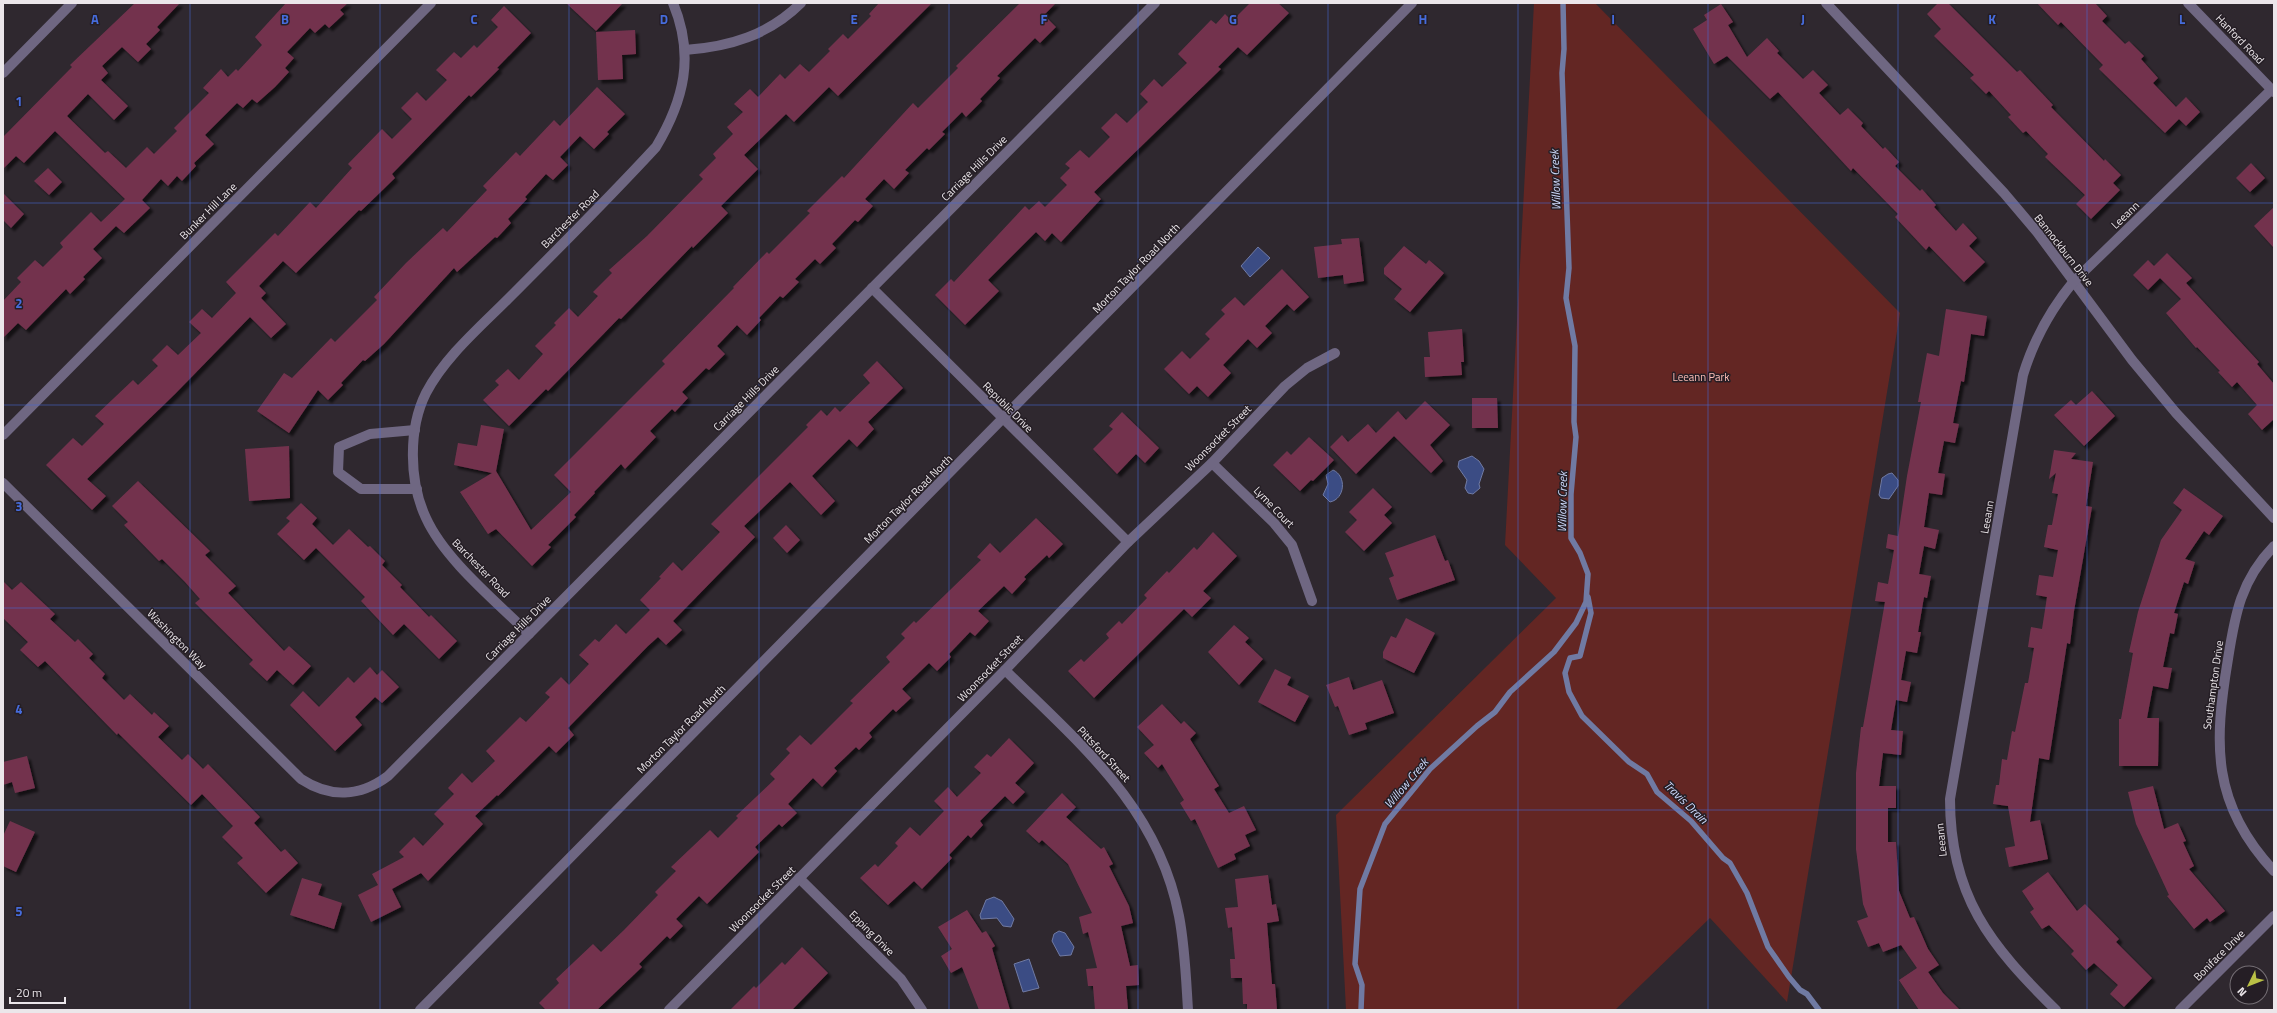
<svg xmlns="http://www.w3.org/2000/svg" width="2277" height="1013" font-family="'Titillium Web',sans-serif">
<defs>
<filter id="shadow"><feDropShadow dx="3.5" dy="3.5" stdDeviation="1" flood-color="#0009"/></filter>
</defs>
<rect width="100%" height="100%" fill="#2f282f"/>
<path fill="#632623" d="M1534,3H1595L1900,313L1787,1002L1710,918L1615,1010H1346L1336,815L1556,598L1505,545Z"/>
<g fill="#3b4c84" stroke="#707aa3">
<path d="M1258,247L1270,258L1250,277L1241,266Z"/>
<path d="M1472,456L1479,461L1484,469L1479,484L1480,488L1473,494L1468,493L1465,488L1467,480L1458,467L1459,461Z"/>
<path d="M1333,470C1347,476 1345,499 1330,502L1323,495L1328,484L1326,475Z"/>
<path d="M1892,473L1898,480V486L1889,499L1881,498L1879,495L1882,478L1888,474Z"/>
<path d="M994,897L1002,901L1014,919L1011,927L1003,926L997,918L981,919L980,915L986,900Z"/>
<path d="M1059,931L1065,933L1074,947L1071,955L1060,956L1052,941L1054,934Z"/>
<path d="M1029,959L1039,988L1023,992L1014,964Z"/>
</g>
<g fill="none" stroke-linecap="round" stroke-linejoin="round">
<g stroke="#707aa3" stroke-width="5.5">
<path d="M1588,597L1591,613L1580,656L1570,658L1565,673L1569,692L1582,716L1629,762L1647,774L1657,792L1691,821L1723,858L1730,863L1747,893L1768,947L1789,977L1800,990L1807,994L1819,1010"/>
<path d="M1361,1010L1362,985L1355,964L1360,889L1385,824L1430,769L1477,726L1495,712L1510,692L1554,652L1576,623L1586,602L1588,574L1580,553L1571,538V494L1576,437L1574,422L1575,346L1566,298L1569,268L1562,73L1564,49L1563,3"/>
</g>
</g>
<g fill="#73334e" filter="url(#shadow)">
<path d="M135,3H180L157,27L160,30L146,44L151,49L138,62L122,47L102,66L108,73L101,80L128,106L114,120L88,94L67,116L105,153L108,151L126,168L147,147L154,154L177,131L174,128L209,93L203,88L221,69L228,77L236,69L238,71L262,45L255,37L286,3H348L340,10L344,14L329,28L325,24L315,33L310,28L287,52L294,58L285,68L289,72L275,87L257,103L252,99L243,108L237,103L205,135L214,144L194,163L196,166L182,181L177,176L168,186L161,179L142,200L150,208L124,233L116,226L93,249L102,258L83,277L85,279L70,294L66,289L26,330L18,323L3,338V301L21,282L17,278L35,260L43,267L63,247L60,243L91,212L101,222L125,199L55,131L24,163L16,156L3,169V137L72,67L70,65Z"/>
<path d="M566,3H623L596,31Z"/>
<path d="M879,3H932L838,96L829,87L794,122L786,114L744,155L758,169L721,206L728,213L693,248L692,246L621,319L619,318L548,391L546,389L509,426L483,400L499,385L495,381L508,369L519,380L543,354L535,346L556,325L554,323L569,308L578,317L598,296L593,292L612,273L609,270L647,236L703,179L699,175L716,158L713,154L733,134L727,127L743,112L734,104L750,89L758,97L780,74L785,79L800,64L809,72L830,51L828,49L843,34L848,39L871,16L869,14Z"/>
<path d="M1020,3H1056L1044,15L1056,27L1040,43L1035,38L997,76L1000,78L980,99L982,101L966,117L962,112L942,132L945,134L929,150L927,148L905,170L909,173L894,189L884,179L865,199L873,206L858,222L855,220L832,244L836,248L820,264L815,259L795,279L799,282L783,298L780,296L759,318L761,320L747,335L737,325L717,346L725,354L709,370L706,368L682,392L688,398L675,412L672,409L650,431L656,437L625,469L621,464L594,492L595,493L574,515L576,517L548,545L551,547L532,566L496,529L488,534L460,492L492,473L454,465L458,443L477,446L481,425L504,429L496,471L531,530L571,492L554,475L665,364L662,361L734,288L733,287L767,252L769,254L810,213L807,211L842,176L844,178L913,103L918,108L958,68L956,66Z"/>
<path d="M1250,3H1278L1289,13L1247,55L1238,47L1218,67L1221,69L1094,192L1101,199L1061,242L1052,233L1045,241L1036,232L988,280L999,291L965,325L935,295L951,279L954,282L1025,206L1029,210L1039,201L1045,207L1067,185L1060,178L1070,168L1065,164L1080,150L1089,158L1110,137L1101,128L1116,113L1127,123L1148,102L1140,94L1154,79L1162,87L1187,63L1178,54L1211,20L1216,24L1225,14L1232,21Z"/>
<path d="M1938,3H1948L2017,72L2020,70L2053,105L2051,107L2104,161L2105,159L2121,175L2113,183L2120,190L2091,219L2076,204L2085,195L2045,157L2048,154L2026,131L2023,133L2008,117L2011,115L1989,91L1986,94L1970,78L1974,75L1934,36L1941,29L1927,14Z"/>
<path d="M2037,3H2095L2107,16L2102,21L2125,44L2129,41L2144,56L2141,59L2158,78L2153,83L2176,107L2186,97L2200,112L2186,126L2179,119L2165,133L2099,69L2103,65L2061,22L2058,25Z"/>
<path d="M1721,4L1733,22L1728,25L1747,57L1767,38L1779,51L1777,53L1803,79L1813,70L1828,85L1819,93L1840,115L1848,108L1863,123L1861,126L1883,149L1885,147L1899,162L1895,166L1920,191L1922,189L1936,205L1934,207L1956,231L1963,223L1977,238L1969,246L1985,262L1964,282L1929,246L1926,250L1895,217L1898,214L1853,168L1851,171L1778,92L1770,99L1727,56L1714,64L1693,29L1707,20L1704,15Z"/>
<path d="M504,6L531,33L497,68L499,69L471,97L469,95L392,174L395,178L361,211L359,210L296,273L283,261L259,286L266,293L261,298L286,324L271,338L250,317L175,394L87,479L106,496L92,510L46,465L73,438L82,446L104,424L95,416L133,380L138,385L158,366L152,360L167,345L178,355L201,333L189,322L202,309L212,318L236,293L226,282L275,233L278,236L310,202L316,208L352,168L348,164L382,129L392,139L412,119L401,108L417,92L426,101L447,80L436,70L454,52L461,58L474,45L477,48L498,27L491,20Z"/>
<path d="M635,30L636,54L622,55L623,79L598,80L596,32Z"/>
<path d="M597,87L625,114L607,132L609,134L594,149L580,136L560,157L568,165L553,180L546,174L525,197L527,199L508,219L511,223L497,238L495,237L457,272L454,268L384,344L365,361L363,360L341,383L343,385L328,400L318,390L289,433L257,411L284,373L292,378L331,338L335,342L377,300L374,297L406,263L443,228L447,232L487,190L483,186L516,152L520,156L554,120L560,126Z"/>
<path d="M2251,163L2265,178L2250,192L2236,178Z"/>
<path d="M48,168L62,182L49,195L34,181Z"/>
<path d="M3,193L24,214L11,228L3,220Z"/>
<path d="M2274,207V248L2254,226Z"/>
<path d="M1359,238L1364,281L1344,284L1343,275L1318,278L1314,247L1342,244L1341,239Z"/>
<path d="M1404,246L1426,264L1429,260L1444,273L1410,312L1394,299L1402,289L1384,274V268Z"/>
<path d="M2167,253L2192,278L2186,283L2259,362L2257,364L2274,384V419L2262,430L2248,414L2257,405L2237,382L2232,387L2218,372L2220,371L2197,347L2196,348L2166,313L2181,299L2160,278L2148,290L2133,275L2148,260L2154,266Z"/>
<path d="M1282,269L1309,297L1294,311L1287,304L1265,326L1272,333L1257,348L1248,339L1223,365L1231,373L1208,397L1197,386L1189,394L1164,369L1182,351L1190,359L1210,339L1205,334L1225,314L1221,310L1235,297L1244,306Z"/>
<path d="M1946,309L1987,316L1984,336L1971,334L1964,382L1961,381L1953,423L1959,424L1955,443L1944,441L1938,473L1945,474L1942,495L1929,493L1924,527L1939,530L1935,549L1924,546L1919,574L1931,576L1927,598L1924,597L1918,632H1921L1917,653L1906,651L1901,680L1911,682L1907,702L1896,700L1891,730L1903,731L1901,755L1883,753L1879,786H1896V808H1888V842H1896L1899,891L1910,918L1914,917L1928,949L1939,965L1928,972L1943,993L1960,1010H1919L1899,980L1917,968L1901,945L1883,952L1879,943L1868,947L1857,921L1868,917L1863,904L1856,849V773L1861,727H1863L1885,602L1875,601L1878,582L1888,584L1894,550L1886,548L1888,534L1898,536L1907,476L1921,402H1918L1927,353L1939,356Z"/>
<path d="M1462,329L1464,362H1461L1462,375L1425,377L1424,357H1430L1428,332Z"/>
<path d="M877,361L903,388L868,422L874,429L857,447L849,439L812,476L835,501L821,515L790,482L744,526L755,537L673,621L682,630L666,645L658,637L648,646L568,728L574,735L556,753L549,746L498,796L497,795L475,816L483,824L428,881L421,873L392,889L401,907L371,922L358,895L378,885L372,874L404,857L399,852L414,837L423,846L444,824L434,814L454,794L448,788L462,773L472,783L495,761L486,751L520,717L526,722L550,697L545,693L561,677L569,685L589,664L579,655L595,639L599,642L616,624L626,634L650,610L640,600L661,578L659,577L673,562L682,571L720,532L711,524L808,427L806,425L821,410L827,416L835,407L840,412L870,383L863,375Z"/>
<path d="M2092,391L2115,416L2084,446L2054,415L2071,400L2076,405Z"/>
<path d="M1472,398H1497L1498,428H1472Z"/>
<path d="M1425,401L1450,425L1430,445L1443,461L1431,473L1394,436L1356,474L1330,447L1342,435L1348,442L1368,424L1376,433L1398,411L1406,420Z"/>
<path d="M1122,412L1159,448L1145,463L1136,454L1117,474L1093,449L1113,429L1109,426Z"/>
<path d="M1309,437L1334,460L1313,481L1311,480L1300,491L1273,465L1287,451L1291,455Z"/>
<path d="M289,446L290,498L249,501L245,449Z"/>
<path d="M2054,450L2076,453L2071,459L2093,462L2086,506L2092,507L2074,611L2070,644L2067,643L2049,760L2039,758L2030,822L2040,820L2048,859L2009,867L2005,848L2015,846L2008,806L1993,804L1996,785H1999L2002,759L2007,760L2012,731L2015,732L2025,683H2028L2034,648L2028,647L2031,627L2042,629L2047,597L2036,595L2039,575L2053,577L2058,550L2044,547L2048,525H2052L2058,494L2052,493L2056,473L2049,479Z"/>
<path d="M138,481L210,551L205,555L236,586L228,593L284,651L289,646L311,666L293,685L277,670L267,681L249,664L253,660L195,603L200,599L185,582L162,559L159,561L124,525L128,522L112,506Z"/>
<path d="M1373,488L1392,507L1384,515L1392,523L1364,551L1345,532L1357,520L1349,512Z"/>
<path d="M2184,488L2223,516L2209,535L2204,531L2185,559L2195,562L2188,584L2184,582L2174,613L2178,614L2174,634L2170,633L2163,667L2172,668L2168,689L2153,686L2147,718H2159L2158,766H2119V719H2121L2133,653L2129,652L2138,612L2161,540L2182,510L2173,503Z"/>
<path d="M301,503L317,518L312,524L333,545L349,529L368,547L370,546L385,561L382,565L402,585L400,587L429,617L431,615L457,641L439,659L404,624L393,635L361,601L365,597L316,548L304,560L277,534L290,521L286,518Z"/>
<path d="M1036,518L1063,544L1049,558L1047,555L1024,577L1026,579L1012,594L1004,586L978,611L989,621L975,636L970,632L949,654L951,657L937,671L929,663L902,689L911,698L896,712L893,709L869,733L872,737L859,750L856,747L834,768L837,771L822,787L813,778L788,804L797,813L782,827L779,824L755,847L759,852L707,904L699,896L676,919L683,926L670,939L667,936L639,964L642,967L597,1010H546L539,1003L559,983L556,979L593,944L601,952L624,930L658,895L655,892L676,871L671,867L710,830L718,838L738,818L736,816L775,779L770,774L790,753L786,749L800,735L811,745L853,703L850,701L890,662L886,657L905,638L901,634L914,621L916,623L981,560L977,557L990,543L1000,553Z"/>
<path d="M786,525L800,540L787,553L773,538Z"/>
<path d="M1213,532L1237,556L1203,591L1211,598L1192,617L1184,609L1094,698L1068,671L1081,659L1084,662L1109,638L1106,634L1119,621L1122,624L1147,598L1144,595L1167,571L1169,573L1194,547L1197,550Z"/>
<path d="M1435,535L1445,561L1448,560L1455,580L1397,600L1389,578L1394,576L1385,553Z"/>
<path d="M3,581L12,590L21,582L39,599L55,614L50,619L75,642L78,639L93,654L89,658L105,674L102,678L124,700L130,694L152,715L154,712L169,726L158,737L182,760L188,754L203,769L208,764L260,817L254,823L281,852L285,849L298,863L266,893L237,863L243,858L222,837L233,826L202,794L191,805L118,733L117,735L45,661L38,667L20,650L28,642L3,618Z"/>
<path d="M1406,618L1435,633L1414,673L1383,658V652L1391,636L1396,638Z"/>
<path d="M1234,625L1249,638L1245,642L1263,659L1239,685L1208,652Z"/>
<path d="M370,667L377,675L382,670L399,687L382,703L375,697L355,717L362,725L335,751L290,705L303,691L319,707L348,677L354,683Z"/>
<path d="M1275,669L1291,677L1287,685L1309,696L1295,722L1258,702Z"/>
<path d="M1349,677L1353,690L1382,680L1394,713L1365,723L1367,729L1349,735L1338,706L1335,707L1326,685Z"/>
<path d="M1162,704L1181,724L1184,721L1196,733L1190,739L1219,786L1214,789L1229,813L1244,806L1256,830L1245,835L1250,846L1234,854L1236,859L1218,868L1195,819L1191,821L1180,803L1184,800L1162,764L1158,768L1144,753L1154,745L1137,727Z"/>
<path d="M1009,738L1034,763L1015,783L1025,792L1013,804L1005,796L980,821L983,825L971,838L968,835L949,855L952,858L922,889L914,881L888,905L860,878L875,864L878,867L898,846L895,843L910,827L920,836L944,811L934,801L948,787L957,797L981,773L974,767L987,754L991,757Z"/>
<path d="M27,756L35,788L15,793L12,782L3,785V762Z"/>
<path d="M2153,786L2164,829L2178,823L2186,841L2183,842L2194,866L2189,869L2225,911L2210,922L2207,918L2194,929L2167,896L2169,895L2136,824L2128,792Z"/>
<path d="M1062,793L1076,807L1066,817L1101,849L1104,847L1113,864L1109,866L1129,906L1133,923L1121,926L1130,966L1138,965L1139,985L1126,986L1128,1010H1095L1093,986H1088L1086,969L1097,968L1088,932L1083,934L1079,917L1092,913L1068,864L1042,840L1039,843L1026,831Z"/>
<path d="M10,821L35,832L16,872L3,866V836Z"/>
<path d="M2048,872L2077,911L2085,904L2119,939L2116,942L2152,978L2124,1007L2110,994L2118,985L2094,963L2086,970L2071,954L2074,951L2049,925L2042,929L2030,912L2034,909L2022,891Z"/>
<path d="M1268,875L1272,905L1276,904L1279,921L1267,923L1272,984H1275L1277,1010H1247V1004H1243L1242,978H1231L1230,959H1235L1232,927L1228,928L1225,908L1238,907L1235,879Z"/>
<path d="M302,878L322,884L318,895L342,903L334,929L290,915Z"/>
<path d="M967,910L982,933L986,931L995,946L992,948L1010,1010H979L962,967L951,973L941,956L952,949L938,927Z"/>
<path d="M802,947L828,973L792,1010H730L754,986L756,988L782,962L785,965Z"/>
</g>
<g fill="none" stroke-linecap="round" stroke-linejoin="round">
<g stroke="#6f6782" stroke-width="10">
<path d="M1826,3L2004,193L2037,232L2132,360L2176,413L2274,518"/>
<path d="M2188,3L2274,92"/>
<path d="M685,50C729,47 769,35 801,3"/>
<path d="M3,73L72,3"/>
<path d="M872,288L1128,542"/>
<path d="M415,430L370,434L339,447L338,472L361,489H417"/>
<path d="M3,435L431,3"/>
<path d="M1212,463L1274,523L1292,545L1312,601"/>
<path d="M3,483L301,779C330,798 360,797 388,776L1155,3"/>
<path d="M2274,546C2241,580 2235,614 2228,659C2214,743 2211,804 2274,871"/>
<path d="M529,634C496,601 445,560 426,518C409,482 408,429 426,393C445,357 479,328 508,299C558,249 608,199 656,147C684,100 695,56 673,3"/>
<path d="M1005,670C1080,744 1158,807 1179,916C1185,947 1186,979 1188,1010"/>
<path d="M799,878L901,979L922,1010"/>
<path d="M420,1010L1412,3"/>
<path d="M669,1010L1005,670L1128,542L1212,463L1285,386L1307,368L1335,353"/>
<path d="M2056,1010C1990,945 1950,896 1950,799L2023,375C2034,339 2050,310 2074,281L2272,89"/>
<path d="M2180,1010L2274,916"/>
</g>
</g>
<path fill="none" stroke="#466cdc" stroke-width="1" stroke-opacity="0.55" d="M190,3V1010M380,3V1010M569,3V1010M759,3V1010M949,3V1010M1138,3V1010M1328,3V1010M1518,3V1010M1708,3V1010M1898,3V1010M2087,3V1010M3,203H2274M3,405H2274M3,608H2274M3,810H2274"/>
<g text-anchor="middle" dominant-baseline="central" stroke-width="3" stroke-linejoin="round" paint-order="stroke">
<g font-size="11" fill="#ebe6ea" stroke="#251e25">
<text transform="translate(2240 39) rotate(46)">Hanford Road</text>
<text transform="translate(974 168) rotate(-45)">Carriage Hills Drive</text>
<text transform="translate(208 211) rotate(-45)">Bunker Hill Lane</text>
<text transform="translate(2125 215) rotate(-44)">Leeann</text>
<text transform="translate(570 219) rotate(-45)">Barchester Road</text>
<text transform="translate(2064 250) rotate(52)">Bannockburn Drive</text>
<text transform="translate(1136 268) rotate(-46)">Morton Taylor Road North</text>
<text transform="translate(746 398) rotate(-45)">Carriage Hills Drive</text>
<text transform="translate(1008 407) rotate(45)">Republic Drive</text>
<text transform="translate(1218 438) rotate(-45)">Woonsocket Street</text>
<text transform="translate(908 499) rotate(-45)">Morton Taylor Road North</text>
<text transform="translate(1274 507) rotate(46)">Lyme Court</text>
<text transform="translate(1987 517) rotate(-80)">Leeann</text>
<text transform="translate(481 568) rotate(46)">Barchester Road</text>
<text transform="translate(518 628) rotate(-45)">Carriage Hills Drive</text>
<text transform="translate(177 639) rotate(45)">Washington Way</text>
<text transform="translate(990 668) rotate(-46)">Woonsocket Street</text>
<text transform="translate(2213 685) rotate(-82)">Southampton Drive</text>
<text transform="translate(681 729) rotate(-45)">Morton Taylor Road North</text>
<text transform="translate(1104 754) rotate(47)">Pittsford Street</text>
<text transform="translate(1941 840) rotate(-96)">Leeann</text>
<text transform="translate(762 899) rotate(-45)">Woonsocket Street</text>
<text transform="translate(872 933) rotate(45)">Epping Drive</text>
<text transform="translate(2219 955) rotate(-45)">Boniface Drive</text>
</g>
<g font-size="11" fill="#febeb7" stroke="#251e25">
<text x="1701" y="377">Leeann Park</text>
</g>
<g font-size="12" font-style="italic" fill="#cddafc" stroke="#251e25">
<text transform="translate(1555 180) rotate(-92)">Willow Creek</text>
<text transform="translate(1562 502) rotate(-89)">Willow Creek</text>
<text transform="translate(1406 783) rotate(-50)">Willow Creek</text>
<text transform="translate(1686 802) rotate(44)">Travis Drain</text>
</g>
</g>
<g font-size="13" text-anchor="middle" font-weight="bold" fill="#466cdc" stroke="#251e25" stroke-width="3" stroke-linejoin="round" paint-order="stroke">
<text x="95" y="24">A</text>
<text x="285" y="24">B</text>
<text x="474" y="24">C</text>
<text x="664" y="24">D</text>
<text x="854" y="24">E</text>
<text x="1044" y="24">F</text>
<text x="1233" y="24">G</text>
<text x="1423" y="24">H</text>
<text x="1613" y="24">I</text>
<text x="1803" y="24">J</text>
<text x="1992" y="24">K</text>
<text x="2182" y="24">L</text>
<text x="19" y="106">1</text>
<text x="19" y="308">2</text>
<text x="19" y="511">3</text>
<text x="19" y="714">4</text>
<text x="19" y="916">5</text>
</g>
<rect width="2277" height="1013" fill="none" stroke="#ebe6ea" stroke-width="8"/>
<g transform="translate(2249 985) rotate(227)"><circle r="19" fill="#251e25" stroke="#746e74"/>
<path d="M0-3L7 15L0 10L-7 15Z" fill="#bac046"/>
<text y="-6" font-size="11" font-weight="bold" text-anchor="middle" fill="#ebe6ea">N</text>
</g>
<path d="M10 997v6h55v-6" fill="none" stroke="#ebe6ea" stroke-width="2"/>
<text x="16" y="997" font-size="12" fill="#ebe6ea" stroke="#251e25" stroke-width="3" paint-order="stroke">20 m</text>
</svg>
